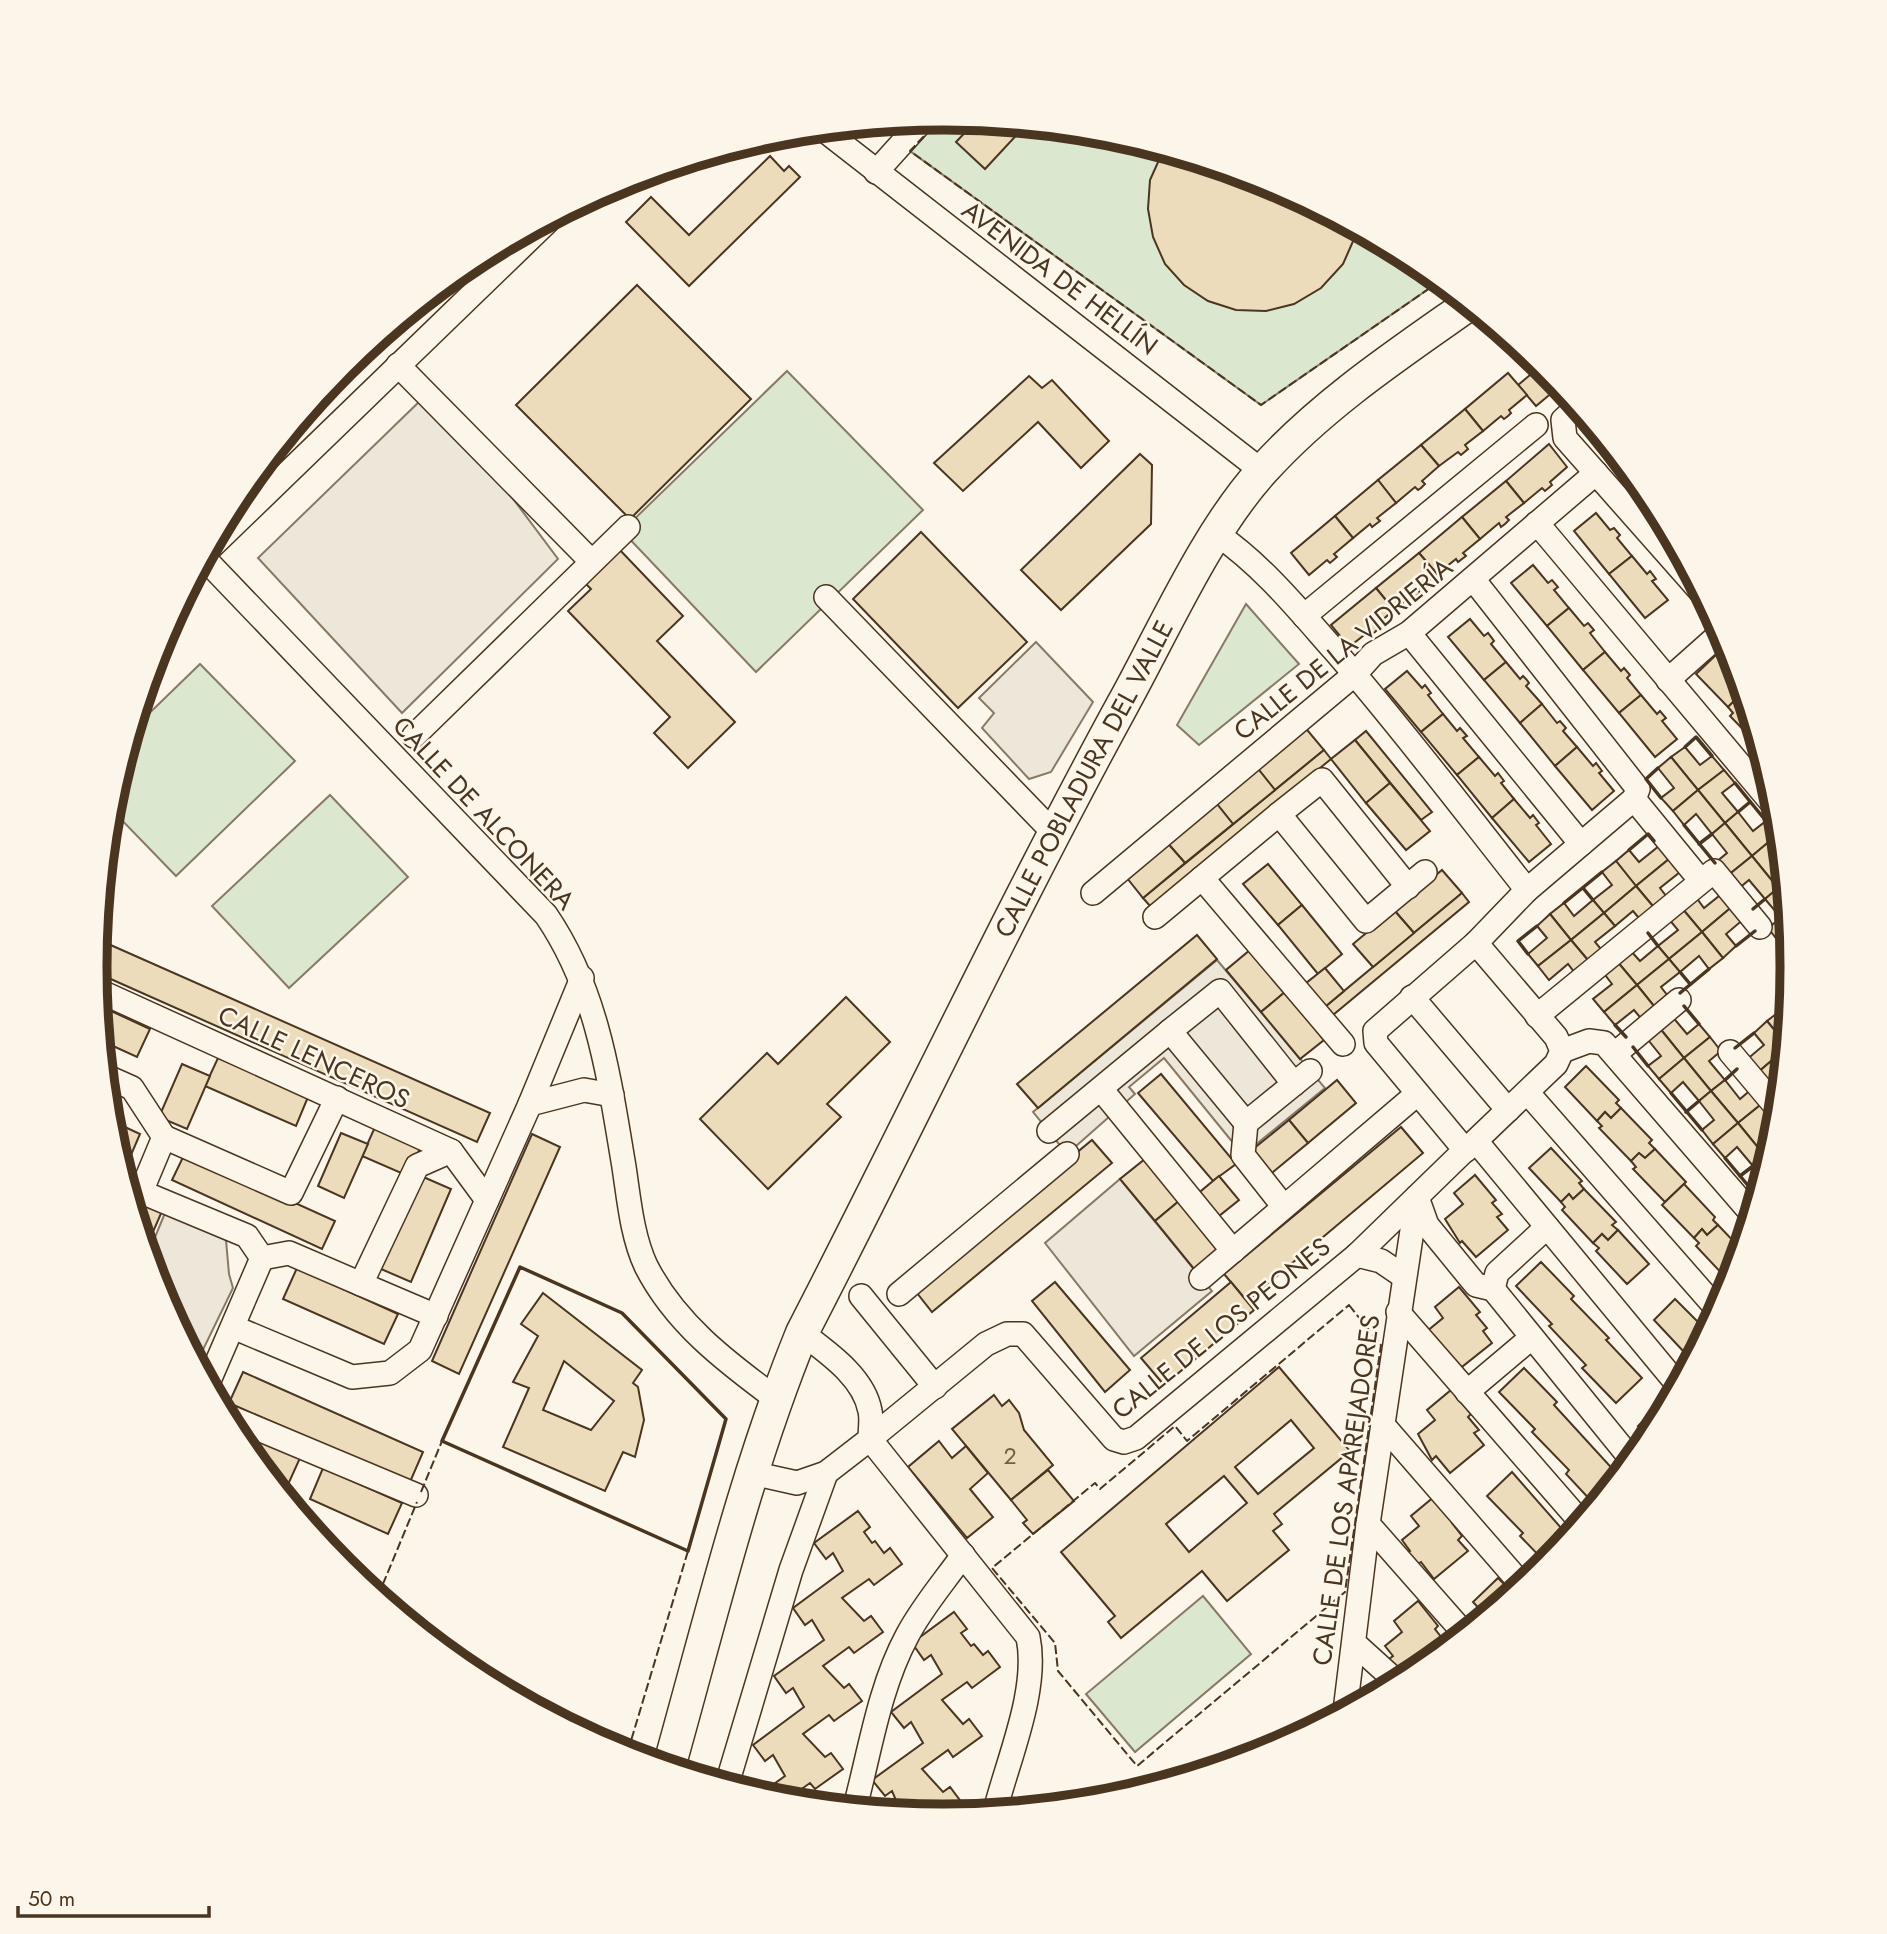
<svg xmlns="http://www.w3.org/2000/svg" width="1887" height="1934" font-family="Jost,sans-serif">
<rect width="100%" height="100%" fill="#fbf6e9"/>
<g fill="#dce7d0" stroke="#887966" stroke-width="2">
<path d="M941,118L1110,134L1269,183L1415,261L1440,281L1261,405L910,151Z"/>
<path d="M787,371L923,510L756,672L622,531Z"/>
<path d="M1246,604L1299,664L1199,745L1177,725Z"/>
<path d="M200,664L295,761L176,876L110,808L111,801L133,729Z"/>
<path d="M330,795L408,877L289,988L212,906Z"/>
<path d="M1203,1596L1251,1654L1135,1752L1086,1694Z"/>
</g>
<g fill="#ede7d9" stroke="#887966" stroke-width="2">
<path d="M422,399L505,488L558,559L402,713L258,558Z"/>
<path d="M1036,642L1093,702L1051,772L1029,779L982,728L994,713L979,698Z"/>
<path d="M1217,960L1325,1088L1243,1155L1164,1058L1129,1087L1135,1094L1067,1154L1033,1112Z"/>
<path d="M1120,1179L1212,1291L1134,1356L1045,1243Z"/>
<path d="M165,1213L226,1240L229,1274L233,1288L197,1362L159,1292L148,1254Z"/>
</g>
<g fill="#ecdcbc" stroke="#4a3520" stroke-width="2" fill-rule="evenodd">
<path d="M976,121L1025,126L985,169L956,142Z"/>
<path d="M1163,151L1269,183L1358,230L1343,264L1321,288L1294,304L1266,311L1236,310L1208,301L1184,285L1165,264L1153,237L1148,209L1150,180Z"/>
<path d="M770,156L784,171L789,166L800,177L689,286L626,222L651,197L689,235Z"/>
<path d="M637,285L751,399L630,519L516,405Z"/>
<path d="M1542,365L1563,390L1557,394L1554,391L1536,406L1518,385Z"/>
<path d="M1508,373L1527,395L1509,410L1511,413L1508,416L1504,419L1501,416L1483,431L1465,409Z"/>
<path d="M1029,376L1042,388L1052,380L1109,441L1081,468L1038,422L963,491L934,463Z"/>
<path d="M1465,409L1483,431L1465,445L1468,449L1461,455L1458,452L1439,466L1421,445Z"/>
<path d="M1549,444L1567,467L1550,482L1552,485L1545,491L1542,488L1524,503L1506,481Z"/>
<path d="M1421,445L1439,466L1422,481L1425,484L1421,488L1418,490L1415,487L1396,503L1378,480Z"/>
<path d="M1140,454L1152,465L1151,524L1061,610L1021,570Z"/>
<path d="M1378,480L1396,503L1377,518L1380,521L1372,527L1370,524L1353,538L1335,516Z"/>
<path d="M1506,481L1524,503L1506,517L1509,520L1505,524L1501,527L1499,523L1480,539L1462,517Z"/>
<path d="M1596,513L1610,530L1614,528L1620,535L1617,538L1632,556L1609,574L1574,531Z"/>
<path d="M1335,516L1353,538L1334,554L1337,557L1330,563L1327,560L1309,575L1291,553Z"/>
<path d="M1462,517L1480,539L1463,553L1466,556L1458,562L1456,559L1437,574L1419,553Z"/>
<path d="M921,532L1027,642L958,708L853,599Z"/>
<path d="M618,548L683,616L657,641L735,722L688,768L654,733L670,717L568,611L591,589L583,581Z"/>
<path d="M1419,553L1437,574L1418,590L1420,593L1413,599L1411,596L1394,610L1376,588Z"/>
<path d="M1632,556L1647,574L1650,571L1656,579L1652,581L1668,600L1645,618L1609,574Z"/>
<path d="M1533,565L1548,583L1552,580L1558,587L1554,590L1569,608L1547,626L1511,583Z"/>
<path d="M1376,588L1394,610L1375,626L1378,629L1375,632L1370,635L1368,632L1349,647L1331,625Z"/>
<path d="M1569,608L1584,626L1588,623L1594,630L1590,633L1605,652L1583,670L1547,626Z"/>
<path d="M1470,619L1484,636L1488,633L1494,641L1491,644L1506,662L1484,680L1448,637Z"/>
<path d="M1605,652L1621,671L1624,668L1630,675L1627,678L1641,695L1619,713L1583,670Z"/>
<path d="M1718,653L1737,674L1746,700L1742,704L1737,698L1728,707L1696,674Z"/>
<path d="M1506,662L1520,679L1523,676L1526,679L1529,683L1526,686L1542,704L1520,723L1484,680Z"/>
<path d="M1407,671L1422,688L1425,685L1431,693L1428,695L1443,714L1421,732L1385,689Z"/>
<path d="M1641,695L1657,714L1660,711L1666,718L1662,721L1677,739L1655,757L1619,713Z"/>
<path d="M1737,698L1742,704L1746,700L1759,746L1730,716L1733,713L1728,707Z"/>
<path d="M1542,704L1557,723L1560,721L1566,728L1563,731L1577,747L1555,766L1520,723Z"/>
<path d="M1443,714L1457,731L1460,728L1467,736L1463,738L1479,757L1457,775L1421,732Z"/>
<path d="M1303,725L1324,750L1275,790L1255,765Z"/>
<path d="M1366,731L1432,812L1421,820L1355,740Z"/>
<path d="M1355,740L1390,783L1366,803L1331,759Z"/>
<path d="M1577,747L1593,766L1596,763L1602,771L1599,773L1614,791L1592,810L1555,766Z"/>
<path d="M1685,747L1700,765L1712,756L1724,770L1698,790L1671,757Z"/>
<path d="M1324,750L1331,759L1151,907L1143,898Z"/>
<path d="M1479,757L1495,776L1498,773L1504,781L1501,783L1514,799L1492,818L1457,775Z"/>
<path d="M1671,757L1698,790L1673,811L1661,798L1674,788L1658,768Z"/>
<path d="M1255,765L1275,790L1233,824L1213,799Z"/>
<path d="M1724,770L1735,783L1722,793L1738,812L1725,823L1698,790Z"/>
<path d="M1390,783L1430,831L1406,850L1366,803Z"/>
<path d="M1698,790L1725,823L1712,834L1696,814L1684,825L1673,811Z"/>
<path d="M1213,799L1233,824L1185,863L1164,839Z"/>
<path d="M1514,799L1530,818L1533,815L1539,823L1536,825L1551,844L1529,862L1492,818Z"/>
<path d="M1738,812L1753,831L1766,821L1777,835L1752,856L1725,823Z"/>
<path d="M1725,823L1752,856L1726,877L1715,863L1727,853L1712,834Z"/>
<path d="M1777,835L1781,853L1775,858L1783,867L1784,883L1778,888L1752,856Z"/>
<path d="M1164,839L1185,863L1143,898L1123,873Z"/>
<path d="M1659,846L1669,859L1636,886L1616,861L1629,850L1639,862Z"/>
<path d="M1752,856L1778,888L1765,899L1749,880L1737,890L1726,877Z"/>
<path d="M1669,859L1680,872L1660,888L1670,901L1657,911L1636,886Z"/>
<path d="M1616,861L1636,886L1604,913L1593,900L1612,885L1602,872Z"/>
<path d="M1268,864L1302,905L1278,925L1243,884Z"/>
<path d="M1442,870L1462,893L1414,933L1394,910Z"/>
<path d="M1636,886L1657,911L1643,923L1633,911L1615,926L1604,913Z"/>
<path d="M1778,888L1786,897L1789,934L1779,942L1768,928L1781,918L1765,899Z"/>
<path d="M1724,892L1734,905L1702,932L1681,907L1695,896L1704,908Z"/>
<path d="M1462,893L1469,902L1327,1020L1320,1011Z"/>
<path d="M1593,900L1604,913L1571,940L1550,914L1564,903L1574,916Z"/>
<path d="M1302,905L1342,954L1318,974L1278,925Z"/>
<path d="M1734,905L1745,918L1726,934L1736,946L1723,958L1702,932Z"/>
<path d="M1681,907L1702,932L1669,959L1658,946L1678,930L1668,918Z"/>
<path d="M1394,910L1414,933L1373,967L1353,944Z"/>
<path d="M1604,913L1615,926L1595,942L1605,954L1592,965L1571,940Z"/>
<path d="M1550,914L1571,940L1538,966L1528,954L1547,938L1537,926Z"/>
<path d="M1702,932L1723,958L1709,969L1699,956L1680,972L1669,959Z"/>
<path d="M1789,934L1791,954L1790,955L1779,942Z"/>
<path d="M1197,935L1217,959L1038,1108L1017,1084Z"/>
<path d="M97,939L490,1113L477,1142L95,972Z"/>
<path d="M1571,940L1592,965L1578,977L1568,964L1549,980L1538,966Z"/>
<path d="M1658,946L1669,959L1637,985L1616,960L1629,949L1640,961Z"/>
<path d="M1250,950L1285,992L1261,1012L1226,970Z"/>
<path d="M1669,959L1680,972L1661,987L1671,1000L1658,1011L1637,985Z"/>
<path d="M1616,960L1637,985L1604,1012L1593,999L1612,984L1602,971Z"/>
<path d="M1325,968L1344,991L1320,1011L1300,988Z"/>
<path d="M1637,985L1658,1011L1644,1022L1634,1010L1615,1025L1604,1012Z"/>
<path d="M1285,992L1324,1040L1300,1059L1261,1012Z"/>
<path d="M846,997L890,1042L827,1104L841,1117L768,1189L700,1119L767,1053L778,1064Z"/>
<path d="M98,1005L150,1029L137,1057L102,1041Z"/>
<path d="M1780,1011L1787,1020L1785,1043L1767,1021Z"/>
<path d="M1671,1015L1687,1034L1699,1024L1710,1037L1684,1058L1658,1026Z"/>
<path d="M1767,1021L1785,1043L1784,1050L1756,1074L1745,1061L1764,1045L1754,1033Z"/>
<path d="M1658,1026L1684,1058L1659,1079L1648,1066L1661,1056L1645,1036Z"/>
<path d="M1710,1037L1721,1051L1709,1061L1725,1080L1711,1091L1684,1058Z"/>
<path d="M1784,1050L1782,1073L1766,1087L1756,1074Z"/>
<path d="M218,1058L308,1097L296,1126L205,1086Z"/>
<path d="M1684,1058L1711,1091L1699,1101L1683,1082L1671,1093L1659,1079Z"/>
<path d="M182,1064L210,1076L187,1129L159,1117Z"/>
<path d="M1586,1066L1619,1100L1616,1103L1621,1108L1611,1118L1605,1112L1597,1121L1565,1087Z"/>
<path d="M1161,1074L1236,1164L1213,1181L1138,1093Z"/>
<path d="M1337,1080L1356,1103L1308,1143L1289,1120Z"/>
<path d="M1725,1080L1740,1099L1753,1088L1764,1102L1738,1123L1711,1091Z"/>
<path d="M1711,1091L1738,1123L1713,1144L1702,1130L1714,1120L1699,1101Z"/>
<path d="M1764,1102L1776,1116L1763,1126L1774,1139L1771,1151L1765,1156L1738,1123Z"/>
<path d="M1621,1108L1652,1140L1649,1143L1655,1149L1645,1158L1639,1153L1631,1161L1599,1128L1602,1126L1597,1121L1605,1112L1611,1118Z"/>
<path d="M110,1120L140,1134L128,1162L119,1158Z"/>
<path d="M1289,1120L1308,1143L1267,1177L1247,1154Z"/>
<path d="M1738,1123L1765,1156L1753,1166L1737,1147L1725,1158L1713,1144Z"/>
<path d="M375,1127L421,1146L408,1176L362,1156Z"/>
<path d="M1401,1127L1423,1153L1247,1301L1224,1274Z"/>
<path d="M341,1133L368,1144L344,1198L318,1186Z"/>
<path d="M532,1134L560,1147L459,1374L432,1361Z"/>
<path d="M1092,1140L1112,1163L932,1312L913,1288Z"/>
<path d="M1551,1148L1582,1181L1579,1183L1584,1189L1573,1199L1569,1194L1561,1202L1529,1168Z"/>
<path d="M1655,1149L1686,1182L1665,1202L1633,1169L1636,1167L1631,1161L1639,1153L1645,1158Z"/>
<path d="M185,1153L335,1221L322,1249L172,1180Z"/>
<path d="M1765,1156L1768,1159L1762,1178L1753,1166Z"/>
<path d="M1145,1159L1179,1201L1155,1221L1120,1179Z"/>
<path d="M1475,1175L1496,1200L1492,1203L1502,1214L1497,1217L1508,1230L1476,1257L1462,1241L1460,1243L1445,1219L1463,1204L1454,1193Z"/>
<path d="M421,1176L451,1189L411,1282L381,1269Z"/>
<path d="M1219,1176L1239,1200L1214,1220L1195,1196Z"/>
<path d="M1684,1184L1715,1217L1713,1220L1718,1225L1707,1235L1702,1229L1694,1238L1662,1205Z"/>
<path d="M1584,1189L1616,1222L1612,1225L1618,1230L1608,1240L1602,1234L1593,1243L1562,1210L1565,1207L1561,1202L1569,1194L1573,1199Z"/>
<path d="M130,1195L163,1209L149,1241L143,1238Z"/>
<path d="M1179,1201L1218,1250L1194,1269L1155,1221Z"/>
<path d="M1718,1225L1741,1249L1734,1273L1727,1279L1696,1246L1699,1243L1694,1238L1702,1229L1707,1235Z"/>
<path d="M1618,1230L1649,1264L1627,1284L1596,1251L1599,1248L1593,1243L1602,1234L1608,1240Z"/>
<path d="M1541,1262L1574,1296L1571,1299L1609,1338L1606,1340L1642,1378L1616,1403L1582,1368L1586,1365L1549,1326L1552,1324L1516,1286Z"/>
<path d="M297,1268L398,1314L384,1344L283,1299Z"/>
<path d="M1055,1282L1130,1370L1105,1392L1032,1301Z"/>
<path d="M1231,1282L1254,1310L1164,1385L1141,1358Z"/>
<path d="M1459,1287L1480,1312L1476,1315L1487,1328L1483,1331L1492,1343L1458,1370L1426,1332L1443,1318L1435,1307Z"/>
<path d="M543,1293L642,1370L633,1383L638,1387L644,1420L635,1457L623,1452L605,1491L503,1447L529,1388L513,1382L538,1336L521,1324ZM564,1361L614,1401L591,1430L543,1410Z"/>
<path d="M1675,1299L1707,1331L1698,1348L1694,1344L1685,1353L1654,1320Z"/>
<path d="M1694,1344L1698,1348L1690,1363L1687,1361L1690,1358L1685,1353Z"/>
<path d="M1279,1367L1350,1451L1274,1514L1282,1524L1273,1531L1289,1550L1227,1601L1202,1571L1121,1638L1108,1622L1115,1616L1061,1552ZM1291,1420L1314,1448L1258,1494L1235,1467ZM1224,1476L1247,1503L1189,1552L1166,1524Z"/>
<path d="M1524,1368L1557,1402L1554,1405L1619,1476L1595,1505L1566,1474L1569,1470L1532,1432L1535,1429L1499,1392Z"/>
<path d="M243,1372L423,1452L410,1482L229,1403Z"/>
<path d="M1451,1390L1471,1414L1468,1417L1479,1430L1474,1433L1484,1445L1450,1473L1436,1456L1432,1460L1418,1434L1435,1420L1427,1410Z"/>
<path d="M994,1395L1002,1406L1009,1400L1019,1413L1024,1430L1053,1465L1011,1500L952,1429Z"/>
<path d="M1663,1402L1667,1406L1650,1438L1638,1426Z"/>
<path d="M232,1428L300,1458L286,1489L274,1483Z"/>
<path d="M939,1441L952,1458L966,1446L988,1473L970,1489L993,1517L967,1538L908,1467Z"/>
<path d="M323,1468L402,1503L388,1534L310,1499Z"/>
<path d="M1048,1470L1074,1501L1033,1534L1023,1523L1027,1520L1011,1500Z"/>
<path d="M1512,1472L1569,1537L1547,1564L1520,1536L1523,1533L1487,1496Z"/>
<path d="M1435,1496L1455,1521L1452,1523L1462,1536L1458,1540L1468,1551L1434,1579L1421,1562L1416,1565L1406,1553L1410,1551L1402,1540L1419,1526L1411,1516Z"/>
<path d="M858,1511L870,1527L864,1532L872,1543L875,1541L884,1553L890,1548L902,1564L874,1585L869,1579L842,1598L864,1621L871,1616L883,1632L854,1653L849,1647L823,1666L844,1688L849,1684L862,1701L834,1721L829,1715L803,1734L825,1757L831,1753L843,1769L815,1789L810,1783L786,1800L760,1794L785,1776L773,1755L765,1761L753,1745L804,1707L793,1688L786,1693L774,1676L824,1640L812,1620L805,1625L793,1608L843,1571L833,1553L826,1559L814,1543Z"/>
<path d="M1498,1578L1513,1593L1485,1615L1473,1602Z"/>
<path d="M1418,1601L1438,1626L1435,1629L1445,1642L1441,1645L1445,1649L1410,1676L1403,1667L1399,1671L1389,1659L1393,1656L1385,1646L1402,1632L1394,1621Z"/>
<path d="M954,1612L967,1629L961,1633L971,1646L974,1644L983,1655L988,1651L1000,1667L972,1688L967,1682L942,1700L963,1724L969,1719L982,1736L953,1757L948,1750L922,1769L943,1792L950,1787L962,1803L945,1816L901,1812L892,1791L885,1796L872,1780L923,1743L911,1722L904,1728L891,1712L942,1674L931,1655L924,1660L912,1643Z"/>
</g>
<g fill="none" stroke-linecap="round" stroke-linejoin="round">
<g stroke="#4a3520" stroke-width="26">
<g id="street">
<path d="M824,130L1262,471"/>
<path d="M876,172L923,120"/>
<path d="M398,365L591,561"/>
<path d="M1577,407L1563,420L1565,438L1701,592"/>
<path d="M1537,523L1777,809"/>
<path d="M1217,534C1263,566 1297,608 1334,650C1401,727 1463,809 1527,890"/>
<path d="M209,549L548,221"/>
<path d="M204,558L546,915C598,991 609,1078 624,1167C629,1200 632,1236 646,1266C675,1323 725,1361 775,1398"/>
<path d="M826,597L1053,832"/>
<path d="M1304,616L1536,425"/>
<path d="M1409,633L1581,844"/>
<path d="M1668,680L1722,632"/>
<path d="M414,736L628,527"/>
<path d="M1634,799L1701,881"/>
<path d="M1279,814L1322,780L1408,887"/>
<path d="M1202,878L1343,1044"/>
<path d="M1093,893L1355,674L1373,654L1409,633L1596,473"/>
<path d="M1155,917L1279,814L1366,921L1425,872"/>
<path d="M97,990L451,1151L487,1200"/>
<path d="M1412,997L1508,1110"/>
<path d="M1537,1016L1714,871L1760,927"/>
<path d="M1170,1031L1220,991L1294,1084"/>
<path d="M1562,1051L1589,1041L1604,1043L1752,1214"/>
<path d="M1730,1052L1778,1109"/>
<path d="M1616,1053L1679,1000"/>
<path d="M105,1076L132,1088L164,1137L141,1192"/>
<path d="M1101,1089L1233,1251"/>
<path d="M1527,1092L1718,1310"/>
<path d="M530,1104L582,978"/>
<path d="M1246,1123L1243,1155L1284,1207"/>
<path d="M1049,1131L1170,1031L1246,1123L1310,1071"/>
<path d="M164,1137L291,1193L337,1098"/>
<path d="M1476,1141L1678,1385"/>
<path d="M1466,1150L1556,1064L1562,1051L1556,1037L1476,943"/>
<path d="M127,1186L247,1236L262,1258"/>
<path d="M1417,1197L1427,1225L1476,1285L1493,1289L1632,1460"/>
<path d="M1357,1255L1381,1261L1403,1276"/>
<path d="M262,1258L289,1253L361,1284"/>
<path d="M1201,1278L1417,1094"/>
<path d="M1493,1289L1497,1273L1547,1227"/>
<path d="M899,1294L1067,1154"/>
<path d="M861,1296L935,1387"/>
<path d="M1398,1312L1581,1522"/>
<path d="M436,1316L361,1284L417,1166L451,1151"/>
<path d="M233,1327L352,1377L390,1373L420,1350L530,1104L584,1090L612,1095"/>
<path d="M208,1383L262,1258"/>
<path d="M1467,1392L1531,1338"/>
<path d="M225,1415L416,1495"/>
<path d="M1383,1425L1522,1585"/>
<path d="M752,1473L797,1483L826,1473L870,1439C870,1430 872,1419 870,1411C864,1377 827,1352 802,1333"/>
<path d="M1368,1524L1464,1633"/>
<path d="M1354,1643L1397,1682"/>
<path d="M1345,1711L1368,1524L1417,1197"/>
<path d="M727,1784L791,1570L826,1473"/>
<path d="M855,1807C870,1751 879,1688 907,1636C922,1607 944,1582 963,1555"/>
<path d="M995,1811C1008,1759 1039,1690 1028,1637L870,1439L986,1344L1007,1334H1023L1114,1439L1124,1442L1136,1438L1357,1255L1465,1150L1376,1043L1375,1031L1476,943L1527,890L1634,799L1638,789L1473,579"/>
</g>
</g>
<g stroke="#4a3520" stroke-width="35">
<g id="secondary">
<path id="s1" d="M669,1767C710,1621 745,1473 802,1333C910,1124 1010,911 1123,704C1164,630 1207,531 1264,469C1323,404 1397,355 1468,305"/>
</g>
</g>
<use href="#street" stroke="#fbf6e9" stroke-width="23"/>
<use href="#secondary" stroke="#fbf6e9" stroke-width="32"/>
<g stroke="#4a3520" stroke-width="2" stroke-dasharray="9 3.5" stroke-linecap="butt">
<path d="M941,118L910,151L1261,405L1440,281"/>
<path d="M1349,1305L1381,1345L1345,1592L1137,1766L1058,1671L1055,1643L992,1568L1095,1483L1100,1489L1175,1426L1187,1441Z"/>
<path d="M421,1492L442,1441L688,1551L627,1754"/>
<path d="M378,1596L417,1502"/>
</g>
<g stroke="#4a3520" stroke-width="3.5">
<path d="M1685,747L1696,737L1712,756"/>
<path d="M1658,768L1646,779L1661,798"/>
<path d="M1735,783L1766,821"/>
<path d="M1738,812L1750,802"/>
<path d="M1684,825L1715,863"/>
<path d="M1699,844L1712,834"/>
<path d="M1629,850L1648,834L1654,841"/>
<path d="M1583,888L1593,900"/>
<path d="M1564,903L1602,872"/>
<path d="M1753,909L1765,899"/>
<path d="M1648,933L1658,946"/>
<path d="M1736,946L1755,931"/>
<path d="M1528,954L1518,941L1537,926"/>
<path d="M1680,972L1690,984"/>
<path d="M1680,993L1709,969"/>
<path d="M1684,1006L1699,1024"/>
<path d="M1780,1011L1789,1004"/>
<path d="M1615,1025L1626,1037"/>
<path d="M1633,1047L1648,1066"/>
<path d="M1735,1048L1754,1033"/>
<path d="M1725,1080L1737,1069"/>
<path d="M1671,1093L1702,1130"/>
<path d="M1686,1112L1699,1101"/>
<path d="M1725,1158L1756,1195"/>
<path d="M1740,1176L1753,1166"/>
<path d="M520,1267L622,1313L726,1419L688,1551L442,1441Z"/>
</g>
</g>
<g text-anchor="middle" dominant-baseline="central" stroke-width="5" stroke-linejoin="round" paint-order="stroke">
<g font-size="23" fill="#725f47">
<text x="1010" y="1456">2</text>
</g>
<g font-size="26" fill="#4a3520" stroke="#fbf6e9">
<text transform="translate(1060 278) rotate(37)">AVENIDA DE HELLÍN</text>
<text transform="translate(1343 649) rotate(-39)">CALLE DE LA VIDRIERÍA</text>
<text stroke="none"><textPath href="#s1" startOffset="1076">CALLE POBLADURA DEL VALLE</textPath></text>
<text transform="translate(484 813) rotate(47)">CALLE DE ALCONERA</text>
<text transform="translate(314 1057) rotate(25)">CALLE LENCEROS</text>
<text transform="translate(1221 1328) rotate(-39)">CALLE DE LOS PEONES</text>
<text transform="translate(1346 1490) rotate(-82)">CALLE DE LOS APAREJADORES</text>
</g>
</g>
<path d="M0 0H1887V1934H0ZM943 130H944A836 836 0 0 1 1780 966V968A836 836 0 0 1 944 1804H943A836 836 0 0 1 107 968V966A836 836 0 0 1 943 130Z" fill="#fbf6e9" fill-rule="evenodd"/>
<path fill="none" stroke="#4a3520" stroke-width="9" d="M943 130H944A836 836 0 0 1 1780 966V968A836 836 0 0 1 944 1804H943A836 836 0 0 1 107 968V966A836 836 0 0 1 943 130Z"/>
<path d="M18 1906v10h191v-10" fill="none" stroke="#4a3520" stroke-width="3.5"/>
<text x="28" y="1906" font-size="21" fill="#4a3520" stroke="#fbf6e9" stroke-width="5" paint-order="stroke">50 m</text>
</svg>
